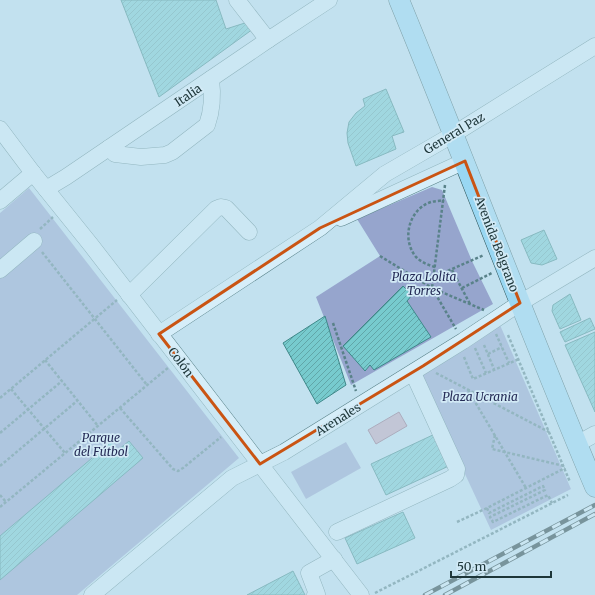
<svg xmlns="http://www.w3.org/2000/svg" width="595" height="595" font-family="Merriweather,serif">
<defs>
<pattern id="building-hatch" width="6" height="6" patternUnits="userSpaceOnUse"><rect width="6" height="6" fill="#77cbce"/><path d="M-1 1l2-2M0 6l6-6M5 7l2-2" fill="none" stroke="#61a6a8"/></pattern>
</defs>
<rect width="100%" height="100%" fill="#c2e1ef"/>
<g fill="#96a5cd">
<path d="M432,187L442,190L472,261L493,304L351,385L316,297L380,256L357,219Z"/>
<path d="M29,188L239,458L77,595H0V213Z"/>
<path d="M500,325L571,489L491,530L419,375Z"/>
<path d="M346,442L361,468L306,499L291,472Z"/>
</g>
<path fill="#c1a5b8" stroke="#906b82" d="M399,412L407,426L376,444L368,430Z"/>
<g fill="url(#building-hatch)" stroke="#3e8889">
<path d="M121,0H216L226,29L248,22L253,29L159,97Z"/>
<path d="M386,89L404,132L392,136L396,149L356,166L348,143L347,133L349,122L356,113L365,106L363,99Z"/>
<path d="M544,230L557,259L542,265L531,263L521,240Z"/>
<path d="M403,286L412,295L407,301L431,337L374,370L370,365L365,371L343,346Z"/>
<path d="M570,294L581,320L560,329L552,311L553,305Z"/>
<path d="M325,316L346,385L317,404L283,343Z"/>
<path d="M590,318L595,329L565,342L560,332Z"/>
<path d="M595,332V412L565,345Z"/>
<path d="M437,433L451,465L386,495L371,464Z"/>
<path d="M129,441L143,458L0,580V536L111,442L118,450Z"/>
<path d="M403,512L415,538L357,564L345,538Z"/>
<path d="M293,571L305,595H247Z"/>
</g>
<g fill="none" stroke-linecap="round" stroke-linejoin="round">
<g stroke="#598289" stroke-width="17">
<g id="minor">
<path d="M237,0L268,40"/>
<path d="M0,129L33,173L91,245L361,595"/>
<path d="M109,148L115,154L141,157L165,155L172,152L207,125C212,111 213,94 211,79"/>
<path d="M46,189L66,177L268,40L329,0"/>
<path d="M0,201L33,173"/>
<path d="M341,218L465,161"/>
<path d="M0,270L34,241"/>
<path d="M129,295L216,209L221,207L226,208L249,232"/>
<path d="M159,334L320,228L385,174L454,134L595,46"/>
<path d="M577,444L595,434"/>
<path d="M337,532L450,479L456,475L457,469L413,373"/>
<path d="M92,595L232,478L284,452L463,341L520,303L595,258"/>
<path d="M315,595L317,594L309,573L334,559"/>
</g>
</g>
<g stroke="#2d5357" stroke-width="21">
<path id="major" d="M399,0C466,162 527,326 595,487"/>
</g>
<g stroke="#598289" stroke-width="2.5" stroke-dasharray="3 2" stroke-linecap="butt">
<path d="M445,185L432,288L456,329"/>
<path d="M40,229L53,217"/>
<path d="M42,252L147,385"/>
<path d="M380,256L432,288L484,310"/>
<path d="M435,267C428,265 421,262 416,257C401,239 409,209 431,202C435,201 440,201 444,200"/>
<path d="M452,270L470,304"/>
<path d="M434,277L484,255"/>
<path d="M462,288L492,273"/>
<path d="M333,323L356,391"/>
<path d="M496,334L509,363"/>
<path d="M508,335L570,482"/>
<path d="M484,345L494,369"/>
<path d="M475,348L486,373"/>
<path d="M488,354L502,347"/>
<path d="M464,357L473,379L519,359"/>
<path d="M45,360L98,426"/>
<path d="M436,373L549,432"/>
<path d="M11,389L65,453"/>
<path d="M468,390L526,488"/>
<path d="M0,398L117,300"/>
<path d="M120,408L173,469L178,471L183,468L221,437"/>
<path d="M0,433L62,381"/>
<path d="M495,435L492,449L564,466"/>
<path d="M0,466L77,401"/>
<path d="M0,495L6,502"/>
<path d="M0,507L169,367"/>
<path d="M487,508L489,513L543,486L545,490L490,517L493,522L548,495L552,503"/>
<path d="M457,522L487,508L565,468"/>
<path d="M375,593L568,495"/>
</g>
<use href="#minor" stroke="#d6eef9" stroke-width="16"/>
<use href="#major" stroke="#99d7f3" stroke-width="20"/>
<g stroke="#1d3639" stroke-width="4.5">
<g id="rail">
<path d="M425,595L595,505"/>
<path d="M445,595L595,514"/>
</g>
</g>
<use href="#rail" stroke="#d2eaf6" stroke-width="3" stroke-dasharray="9" stroke-linecap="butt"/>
</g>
<path d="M0 0H595V595H0ZM465,161L520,303L423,366L260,464L159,334L320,228Z" fill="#c2e1ef" fill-opacity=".55" fill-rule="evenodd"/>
<path fill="none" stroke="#ca5413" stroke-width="3" stroke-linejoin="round" d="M465,161L520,303L423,366L260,464L159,334L320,228Z"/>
<g text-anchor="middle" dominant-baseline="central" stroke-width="3.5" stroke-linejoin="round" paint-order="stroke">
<g font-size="12" fill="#1d3639" stroke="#d2eaf6">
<text transform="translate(188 95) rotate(-34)">Italia</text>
<text transform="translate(454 133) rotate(-31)">General Paz</text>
<text transform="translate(497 244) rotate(69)">Avenida Belgrano</text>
<text transform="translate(181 362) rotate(53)">Colón</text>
<text transform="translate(338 419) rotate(-32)">Arenales</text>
</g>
<g font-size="12" font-style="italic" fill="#242a55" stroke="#d2eaf6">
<text x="424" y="276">Plaza Lolita<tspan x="424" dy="14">Torres</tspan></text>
<text x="480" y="396">Plaza Ucrania</text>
<text x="101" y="437">Parque<tspan x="101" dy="14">del Fútbol</tspan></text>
</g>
</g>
<path d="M451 571v6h100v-6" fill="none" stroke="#1d3639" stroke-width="2"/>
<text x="457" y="571" font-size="12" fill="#1d3639" stroke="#d2eaf6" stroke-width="3" paint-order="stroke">50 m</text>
</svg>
